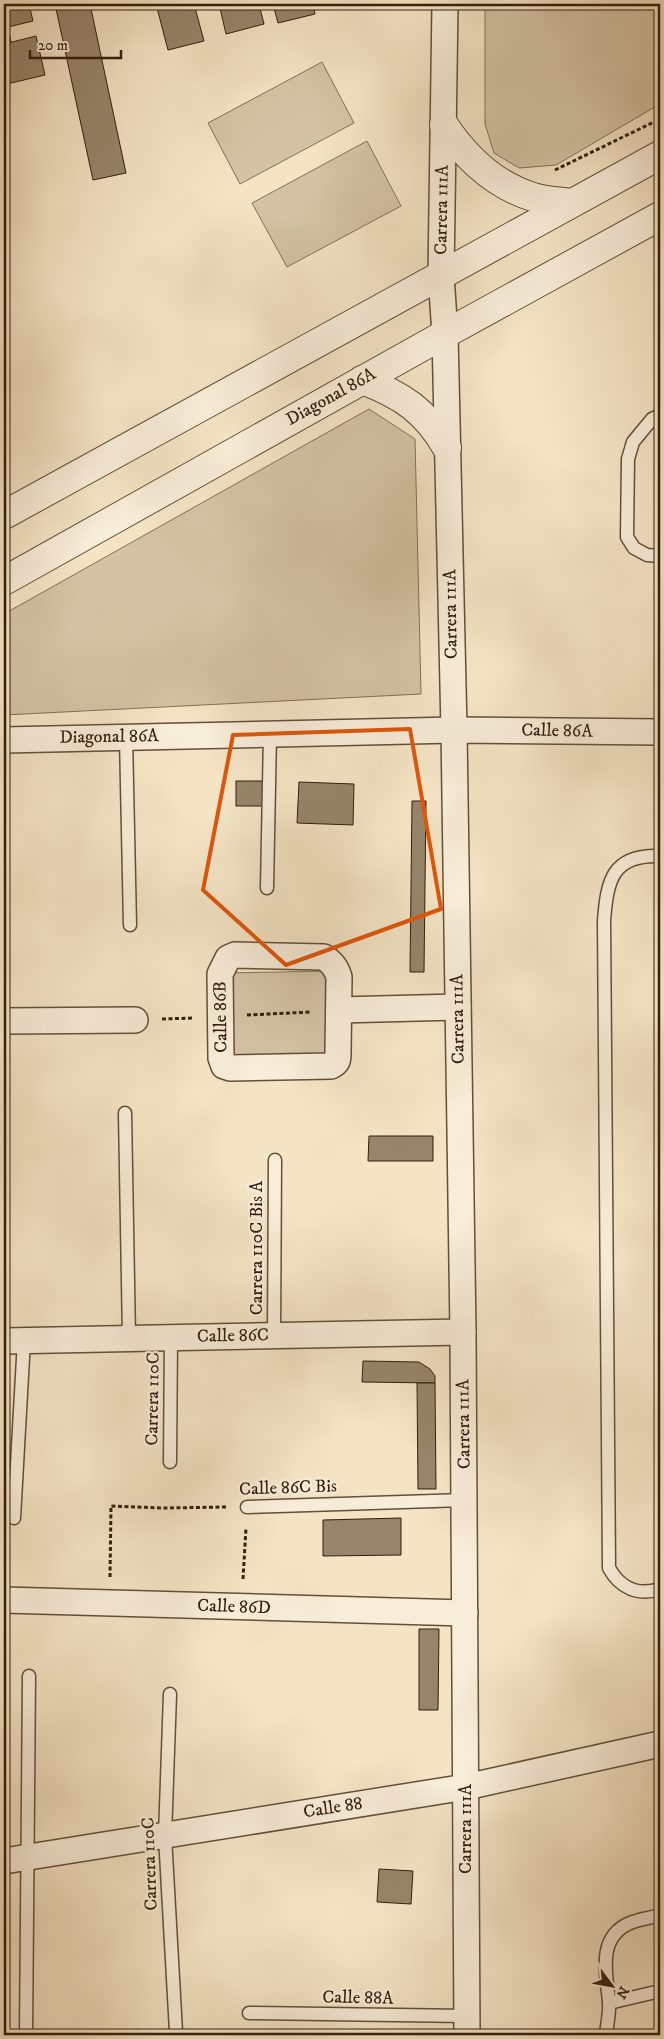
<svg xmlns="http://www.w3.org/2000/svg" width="664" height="2039" font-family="'IM FELL DW Pica',serif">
<rect width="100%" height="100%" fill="#f4e4c4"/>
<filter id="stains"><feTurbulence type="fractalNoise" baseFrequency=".004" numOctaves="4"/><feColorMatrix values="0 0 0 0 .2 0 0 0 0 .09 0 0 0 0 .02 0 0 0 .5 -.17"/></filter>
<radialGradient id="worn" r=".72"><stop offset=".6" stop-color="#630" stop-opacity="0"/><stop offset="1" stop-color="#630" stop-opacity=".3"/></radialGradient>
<g fill="#d3c3a4" stroke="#827157">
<path d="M485,4H660V104L556,165L519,168L494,153L485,124Z"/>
<path d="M322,62L354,123L240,184L208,123Z"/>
<path d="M367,141L401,206L287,267L252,203Z"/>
<path d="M369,409L415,439L421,694L4,715V614Z"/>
<path d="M333,971L332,1061L224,1063L226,973Z"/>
</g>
<g fill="#96856b" stroke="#311f0a">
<path d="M4,4H29L33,21L4,28Z"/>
<path d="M55,4H90L126,173L93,180Z"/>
<path d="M156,4H194L204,41L168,50Z"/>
<path d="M219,4H259L264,24L226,34Z"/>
<path d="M273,4H313L315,14L278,23Z"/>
<path d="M8,27L11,42L4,44V28Z"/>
<path d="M36,36L45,75L7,84L4,69V44Z"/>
<rect x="236" y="781" width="29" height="25"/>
<path d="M299,782L354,784L353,825L297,823Z"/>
<path d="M412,801H426L424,972H410Z"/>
<path d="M369,1136H433V1161H368Z"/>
<path d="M363,1361L419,1362L430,1369L435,1376V1383L362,1382Z"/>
<path d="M417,1383H435L436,1489H418Z"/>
<path d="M401,1518V1555L323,1556V1520Z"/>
<path d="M419,1629H439L438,1710H419Z"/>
<path d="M379,1869L413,1871L411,1904L377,1902Z"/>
<path d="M408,2030L432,2031V2035H408Z"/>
</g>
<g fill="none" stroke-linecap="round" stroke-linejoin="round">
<g stroke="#625038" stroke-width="15">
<g id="service">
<path d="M660,415L652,419L633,442L628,459L627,537L634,548L647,555L660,556"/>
<path d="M126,737L130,925"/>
<path d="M660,856C612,854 607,881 604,921L609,1568C620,1588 638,1596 660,1589"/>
<path d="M267,888L270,734"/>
<path d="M125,1113L129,1338"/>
<path d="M274,1335L275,1160"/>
<path d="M170,1462L171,1336"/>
<path d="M247,1507L465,1500"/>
<path d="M14,1518L24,1340"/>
<path d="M170,1694L165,1836L176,2032"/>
<path d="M609,2003L660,1991"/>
<path d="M249,2013L467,2016"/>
<path d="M26,2035L29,1676"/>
<path d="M606,2035C607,2024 610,2012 609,2001C606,1973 597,1937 630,1923C639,1919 651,1918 660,1915"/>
</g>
</g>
<g stroke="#625038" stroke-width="28">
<g id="minor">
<path d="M445,4L441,276L445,334L454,730L463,1332L467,2035"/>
<path d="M4,740L454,730L660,732"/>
<path d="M235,955L324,957C332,963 336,967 339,977L338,1054C338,1061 337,1063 331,1066L230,1068L224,1066L221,1058L220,974L228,958Z"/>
<path d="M339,1010L458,1007"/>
<path d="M4,1021L135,1020"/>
<path d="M4,1341L463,1332"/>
<path d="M4,1600L465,1613"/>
<path d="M4,1861L466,1787L660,1744"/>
</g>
</g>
<g stroke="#625038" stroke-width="30">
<g id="tertiary">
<path d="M444,125C466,158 494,185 533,197C545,201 559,201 572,203"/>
<path d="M362,380C402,395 426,411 447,448"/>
<path d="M4,515L660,155"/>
<path d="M4,581L445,334L660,216"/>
</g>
</g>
<g stroke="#311f0a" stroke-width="3" stroke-dasharray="4 2.5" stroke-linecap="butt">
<path d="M555,170L660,119"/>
<path d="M247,1015L311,1012"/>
<path d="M162,1019L194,1018"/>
<path d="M110,1577L111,1506L164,1508L227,1507"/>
<path d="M243,1579L246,1528"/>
</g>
<use href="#service" stroke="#f8edd9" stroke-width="12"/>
<use href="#minor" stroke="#f8edd9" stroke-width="25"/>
<use href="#tertiary" stroke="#f8edd9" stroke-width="28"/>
</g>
<path fill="none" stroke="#df560c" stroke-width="4" stroke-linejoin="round" d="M410,729L441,909L286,965L203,890L233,735Z"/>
<g text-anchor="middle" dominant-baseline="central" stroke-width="4.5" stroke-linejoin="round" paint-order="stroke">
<g font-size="18" fill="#311f0a" stroke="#f8edd9">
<text transform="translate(442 210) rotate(-89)">Carrera 111A</text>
<text transform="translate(331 397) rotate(-29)">Diagonal 86A</text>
<text transform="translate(451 614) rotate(-91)">Carrera 111A</text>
<text transform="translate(557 731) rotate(1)">Calle 86A</text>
<text transform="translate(109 737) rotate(-1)">Diagonal 86A</text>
<text transform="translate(221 1017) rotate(-91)">Calle 86B</text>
<text transform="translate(458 1019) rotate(-91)">Carrera 111A</text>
<text transform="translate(257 1248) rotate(-90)">Carrera 110C Bis A</text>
<text transform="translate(233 1336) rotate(-1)">Calle 86C</text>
<text transform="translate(153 1399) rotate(-89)">Carrera 110C</text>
<text transform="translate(464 1424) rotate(-91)">Carrera 111A</text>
<text transform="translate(288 1488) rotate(-2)">Calle 86C Bis</text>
<text transform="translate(234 1607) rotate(2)">Calle 86D</text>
<text transform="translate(333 1808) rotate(-9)">Calle 88</text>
<text transform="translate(466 1829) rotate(-90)">Carrera 111A</text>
<text transform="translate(150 1864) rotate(-92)">Carrera 110C</text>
<text transform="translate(358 1998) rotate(1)">Calle 88A</text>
</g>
</g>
<rect width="664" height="2039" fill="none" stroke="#f4e4c4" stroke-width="20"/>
<rect x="5" y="5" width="654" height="2029" fill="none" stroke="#311f0a" stroke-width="2.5"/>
<rect x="10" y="10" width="644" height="2019" fill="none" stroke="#311f0a"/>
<g transform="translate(612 1986) rotate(122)" stroke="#f8edd9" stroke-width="4" paint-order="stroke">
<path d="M0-4L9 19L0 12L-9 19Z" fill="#311f0a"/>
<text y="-8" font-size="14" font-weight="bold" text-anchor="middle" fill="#311f0a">N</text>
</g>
<path d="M30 50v8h91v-8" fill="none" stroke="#311f0a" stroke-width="2.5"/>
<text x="38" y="50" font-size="15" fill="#311f0a" stroke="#f8edd9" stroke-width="4" paint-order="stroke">20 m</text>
<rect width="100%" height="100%" filter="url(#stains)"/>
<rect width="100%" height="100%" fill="url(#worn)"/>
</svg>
